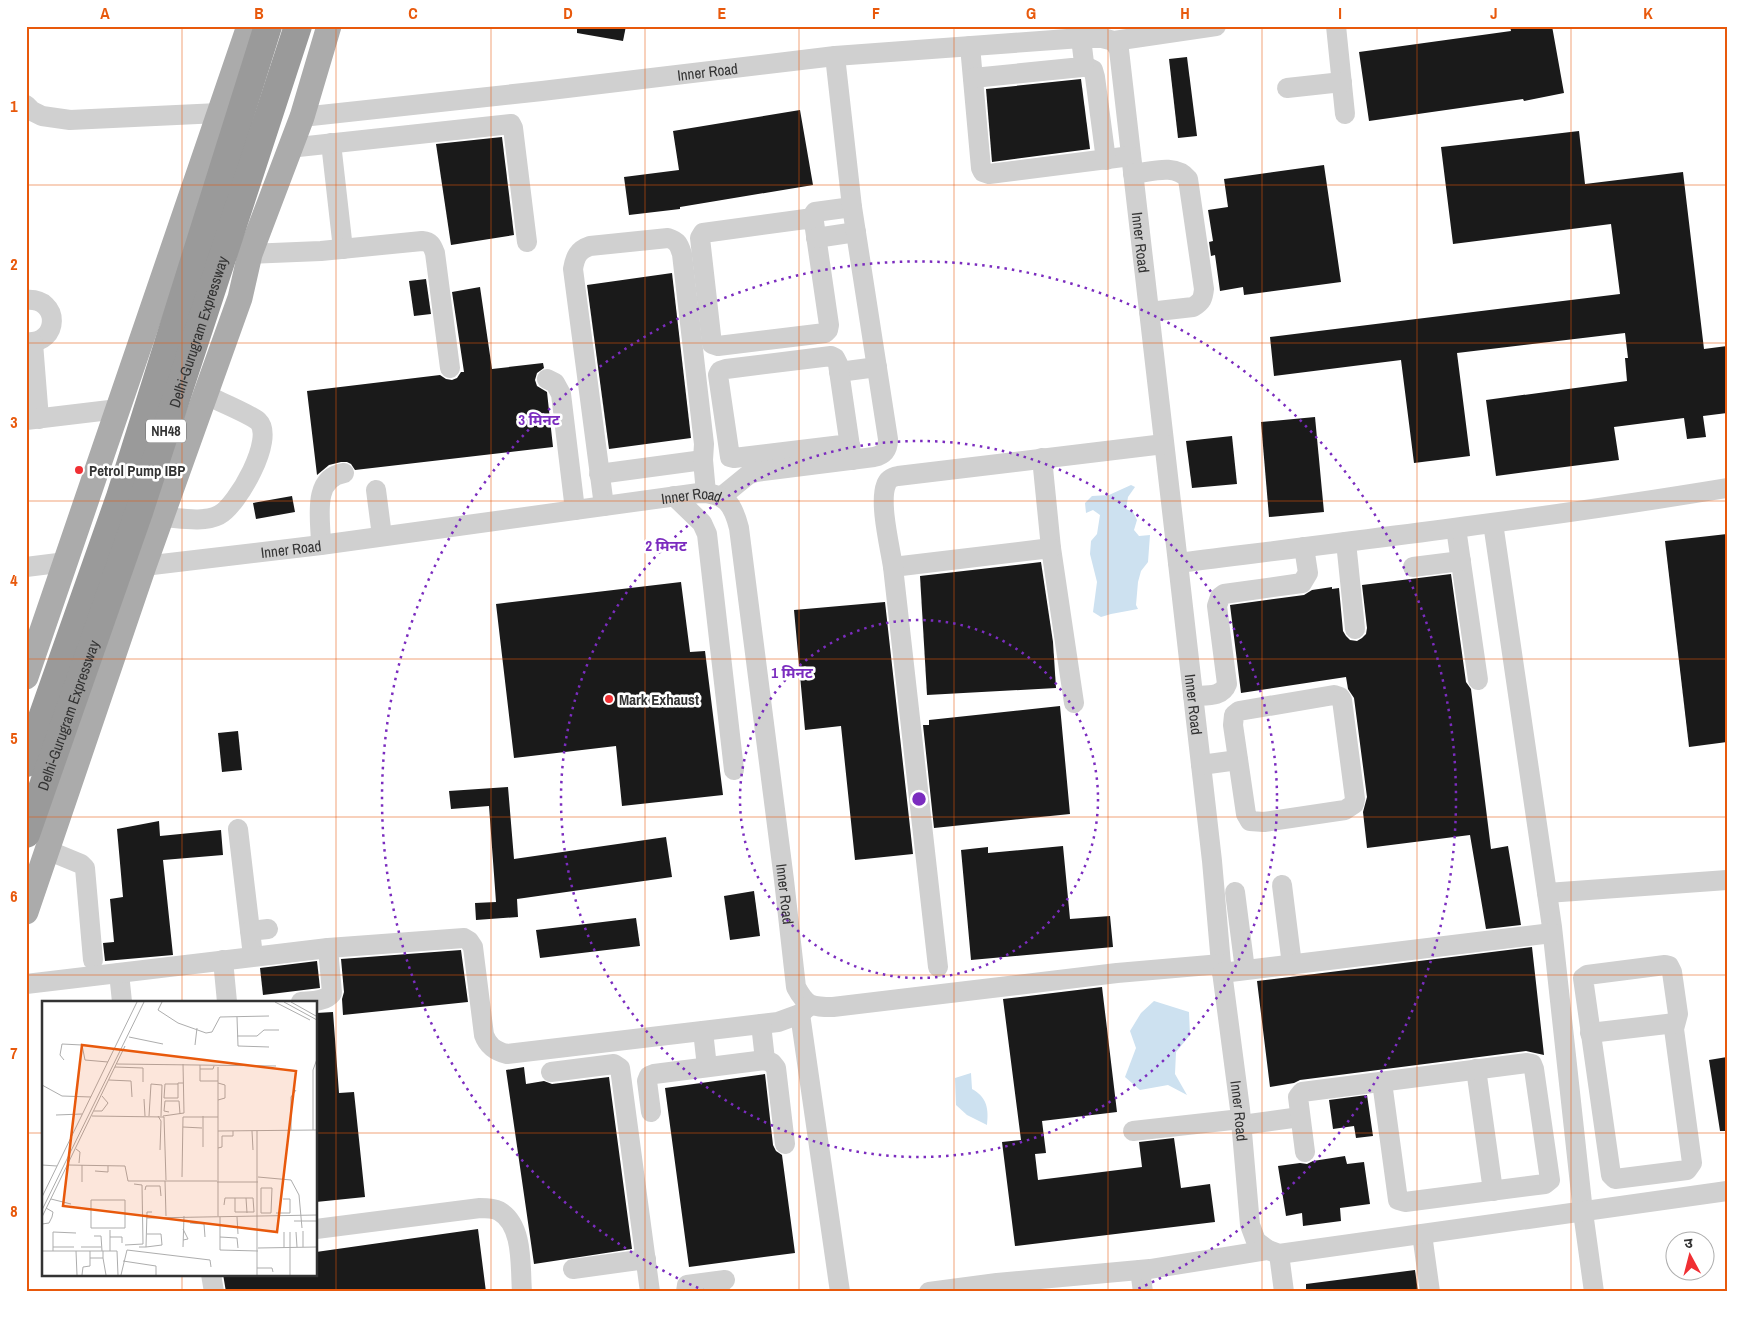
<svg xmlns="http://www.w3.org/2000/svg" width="1753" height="1318" font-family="'Archivo Narrow','Noto Sans Devanagari',sans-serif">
<rect width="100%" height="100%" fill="#fff"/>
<g fill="#cde1f0">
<path d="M1131,485L1135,487L1128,497L1126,509L1133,512L1137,520L1134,530L1139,536L1150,535L1148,562L1141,571L1138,582L1136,605L1138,609L1111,614L1101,617L1093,612L1097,582L1090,554L1091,541L1097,534L1100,515L1093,510L1086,513L1085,503L1092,496L1109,495Z"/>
<path d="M1154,1001L1189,1012L1190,1035L1176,1052L1175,1074L1187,1095L1168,1085L1140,1090L1125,1077L1136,1048L1130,1031L1141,1013Z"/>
<path d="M971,1073L972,1089C987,1097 989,1109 987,1125L967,1115L956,1105L955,1078Z"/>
</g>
<g fill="#1a1a1a">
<path d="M577,26H626L623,41L577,33Z"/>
<path d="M1510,26H1552L1564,93L1524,101L1523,99L1369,121L1359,52L1511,31Z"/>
<path d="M1187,57L1197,136L1178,138L1169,59Z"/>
<path d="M1081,79L1090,149L992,162L986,89Z"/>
<path d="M800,110L813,185L680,207V209L629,215L624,177L679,170L673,131Z"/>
<path d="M1579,131L1585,184L1683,172L1704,349L1727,346V413L1703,416L1706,437L1687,439L1684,418L1614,427L1619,460L1496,476L1486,400L1627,381L1625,358H1628L1625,333L1457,353L1470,456L1414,463L1401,360L1274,376L1270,337L1620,294L1611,224L1453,244L1441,147Z"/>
<path d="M502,137L514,235L451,245L436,144Z"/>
<path d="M1324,165L1341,282L1244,295L1243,287L1220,291L1215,255L1211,256L1209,242L1213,241L1208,210L1228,207L1224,179Z"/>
<path d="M672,273L691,438L609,449L587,285Z"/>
<path d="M426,279L431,314L414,316L409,281Z"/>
<path d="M480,287L492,369L543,363L544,368L537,373L535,380L537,386L547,392L553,447L355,470L351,464L347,462H341L329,465L317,475L307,391L440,375L446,379L452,380L457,378L461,372H464L452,292Z"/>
<path d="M1315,417L1324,512L1269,517L1261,422Z"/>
<path d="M1232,436L1237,484L1192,488L1186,441Z"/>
<path d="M292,496L295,512L256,519L253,503Z"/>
<path d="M1727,534V742L1689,747L1665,541Z"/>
<path d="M1041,562L1053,642L1056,688L927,695L920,576Z"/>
<path d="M1451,574L1466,682L1471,689L1491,849L1508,846L1521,925L1486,929L1470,835L1367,848L1363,812L1367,797L1354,698L1348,689L1346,677L1241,693L1230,605L1304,595L1312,590L1332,587V589L1339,588L1343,631L1346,636L1350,640L1357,641L1362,638L1366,634L1367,628L1362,585Z"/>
<path d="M681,582L690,652L705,651L723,795L622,806L616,746L514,758L496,604Z"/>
<path d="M885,602L913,854L855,860L841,726L805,730L794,610Z"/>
<path d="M1060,706L1070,814L934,828L923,725H929V720Z"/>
<path d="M238,731L242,770L222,772L218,733Z"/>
<path d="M508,787L514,859L666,837L672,877L517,899L518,917L476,920L475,903L496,902L489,806L451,809L449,791Z"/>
<path d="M159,821L160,836L221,830L223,855L163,860L173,955L105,961L103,943L114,942L110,899L123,897L117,829Z"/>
<path d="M1063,846L1070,919L1110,916L1113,947L971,960L961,850L988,847V853Z"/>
<path d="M754,891L760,936L730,940L724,896Z"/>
<path d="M636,918L640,946L540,958L536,930Z"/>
<path d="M1532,947L1544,1055L1526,1051L1300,1080L1294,1083L1270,1087L1257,981Z"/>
<path d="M461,950L468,1002L343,1015L342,999L344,992L341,959Z"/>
<path d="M317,961L320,988L263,995L260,968Z"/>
<path d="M1102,987L1117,1112L1042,1121L1046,1153L1035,1154L1038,1180L1142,1167L1139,1142L1174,1138L1181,1188L1210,1184L1215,1222L1015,1246L1002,1142L1021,1140L1003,999Z"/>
<path d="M333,1012L339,1093L354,1092L365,1197L316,1202V1013Z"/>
<path d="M1727,1057V1131H1720L1709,1060Z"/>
<path d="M524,1067L526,1084L544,1081L552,1084L609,1077L632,1249L534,1264L506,1070Z"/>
<path d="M765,1074L773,1145L776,1151L782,1155L795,1253L689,1267L665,1088Z"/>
<path d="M1367,1095L1373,1136L1356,1138L1354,1126L1333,1129L1329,1100Z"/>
<path d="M1345,1156L1347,1164L1364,1162L1370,1204L1340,1208L1341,1221L1303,1226L1302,1213L1286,1216L1278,1166L1300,1163L1307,1164L1313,1161Z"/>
<path d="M478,1229L486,1292H226L223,1274H316V1252Z"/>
<path d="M1415,1270L1418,1292H1306V1284Z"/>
</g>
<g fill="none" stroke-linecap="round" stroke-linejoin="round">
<g stroke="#d0d0d0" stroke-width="20">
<path d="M1336,26L1345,114"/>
<path id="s1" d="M1114,41L1119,50L1178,563L1212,861L1221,964L1240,1109L1250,1225L1256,1241L1268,1250"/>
<path d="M970,46L981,168L983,172L989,174L1131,156"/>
<path d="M1083,65L1093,70L1095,77L1106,160"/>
<path d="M973,78L1082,67L1084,63L1081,38"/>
<path d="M1287,88L1342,82"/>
<path d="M26,105L32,111L42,116L70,120L219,113"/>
<path id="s2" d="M302,117L542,91L835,56L1081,38H1102L1114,41L1216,26"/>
<path d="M331,143L343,249"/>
<path d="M289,148L511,124L513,128L527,242"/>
<path d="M1133,174C1151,172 1175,163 1188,179L1204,289C1203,298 1202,302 1193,307L1149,312"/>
<path d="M813,218L703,233L700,238L712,344L718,346L825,333L828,330L829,325L813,215L815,212L852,207"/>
<path d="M816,238L856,232"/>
<path d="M250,254L321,251L422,241C431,242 432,245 435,253L450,368"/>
<path d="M26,300C61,297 60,345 26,342"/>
<path d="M33,343L39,419"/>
<path d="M839,372L877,367"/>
<path d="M547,379L555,383L561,394L575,510"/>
<path d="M26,420L118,409"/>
<path d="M850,444L734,458L730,457L718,375L720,371L726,369L831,356L835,358L838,364L852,460"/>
<path d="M1042,458L1051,548L1074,703"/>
<path d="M599,474L703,460"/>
<path d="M376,490L382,536"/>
<path d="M674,496L702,523L707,534L734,770"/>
<path d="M721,497L748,475L756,472L874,457C884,455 888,449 888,439L852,207L835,56"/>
<path d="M604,506L573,269C575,257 578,250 590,246L668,238C678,241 679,245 682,254L704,444L703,460L706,493"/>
<path d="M162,517C180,518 203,523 219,515C237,506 276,438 258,421C250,414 218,401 206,395"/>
<path d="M1493,523L1552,927L1583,1212L1594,1292"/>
<path d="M1456,528L1478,680"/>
<path d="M1346,542L1355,629"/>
<path d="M321,545C321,521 311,478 344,473"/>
<path d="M1178,563C1361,540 1545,518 1727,488"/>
<path id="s3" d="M144,566L321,545L699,493C726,493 733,504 739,528L784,880L796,987C806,1006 811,1007 833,1007L1117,973L1221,964"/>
<path d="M26,567L66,562"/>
<path d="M893,567L1051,548"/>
<path d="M1413,567L1461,561"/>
<path d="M1334,695L1340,697L1342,700L1355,799L1354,804L1345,810L1264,822L1250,821L1246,814L1233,725L1234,715L1239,711Z"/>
<path d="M1193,696C1206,695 1222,698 1227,684L1217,606L1220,597L1224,594L1302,583L1308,573L1304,547"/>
<path d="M1201,765L1238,760"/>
<path d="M238,829L253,956"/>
<path d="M47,850L81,864L85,868L93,960"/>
<path d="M1282,885L1292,965"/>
<path d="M1235,892L1245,970"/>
<path d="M1547,893L1727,880"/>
<path d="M250,931L268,929"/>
<path d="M223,960L227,1002"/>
<path d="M1665,965L1669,966L1672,972L1678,1014L1674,1029L1692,1163L1687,1170L1615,1179L1611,1175L1583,978L1587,975Z"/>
<path d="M938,967L893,567C890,547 879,503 886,485C888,479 892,477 898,476L1164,444"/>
<path d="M119,973L122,1002"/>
<path d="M1222,973L1552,933"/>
<path d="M26,984L328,948L464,938L469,941L473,947L484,1035C488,1046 495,1051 507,1054L778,1022L800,1014L810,1005"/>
<path d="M301,1002C312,1001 325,1002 332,993L328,948"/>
<path d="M800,1014L840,1292"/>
<path d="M761,1024L765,1060"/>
<path d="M703,1031L707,1067"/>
<path d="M1590,1033L1675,1023"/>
<path d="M1476,1069L1493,1191"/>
<path d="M551,1072L614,1064L620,1068L650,1292"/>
<path d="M651,1112L647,1081L649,1076L654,1074L765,1060L772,1063L776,1068L785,1144"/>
<path d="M1242,1125L1300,1117"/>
<path d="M1133,1131L1241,1119"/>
<path d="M1305,1152L1298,1097L1302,1092C1377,1082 1452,1072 1527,1063L1532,1064L1534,1069L1550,1180L1545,1184L1405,1202L1398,1200L1382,1082"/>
<path d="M316,1229L480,1208C486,1208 493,1208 499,1211C524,1225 520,1267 522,1292"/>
<path d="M1422,1234L1430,1292"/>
<path d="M1279,1254L1284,1292"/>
<path d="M573,1269L646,1259"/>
<path d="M1140,1270L1143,1292"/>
<path d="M211,1274L214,1292"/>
<path d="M686,1292L687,1285L725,1280"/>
<path d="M929,1292L997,1283L1150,1269L1268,1250L1279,1254L1727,1191"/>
</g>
<g stroke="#ababab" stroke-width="25">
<path d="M26,677L249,26"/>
<path d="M26,912L144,566L240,298L250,254L302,117L329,26"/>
</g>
<g stroke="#9a9a9a" stroke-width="28">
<path d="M26,763L120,497L268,26"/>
<path id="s4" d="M26,834L139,512L298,26"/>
</g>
</g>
<path fill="none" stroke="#e8590c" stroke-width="1" stroke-opacity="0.55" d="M182,26V1002M336,26V1292M491,26V1292M645,26V1292M799,26V1292M954,26V1292M1108,26V1292M1262,26V1292M1417,26V1292M1571,26V1292M26,185H1727M26,343H1727M26,501H1727M26,659H1727M26,817H1727M26,975H1727M26,1133H44M316,1133H1727M182,1274V1292"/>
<g fill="none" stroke="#7b2cbf" stroke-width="2.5" stroke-dasharray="2.5 5">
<circle cx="919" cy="799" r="179"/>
<circle cx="919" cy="799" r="358"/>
<path d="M705 1291A537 537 0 1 1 1133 1291"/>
</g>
<g fill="#f02f33" stroke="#fff" stroke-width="2">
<circle cx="79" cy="470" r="5"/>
<circle cx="609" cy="699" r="5"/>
</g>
<g text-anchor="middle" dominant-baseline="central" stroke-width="5" stroke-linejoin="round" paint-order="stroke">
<rect fill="#fff" stroke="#707070" stroke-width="1" x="146" y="419.5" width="40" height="23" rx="4"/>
<g font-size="14" font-weight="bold" fill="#333">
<text x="166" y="431">NH48</text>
</g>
<g font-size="15" fill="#333" stroke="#fff">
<text stroke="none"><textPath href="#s2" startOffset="408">Inner Road</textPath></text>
<text stroke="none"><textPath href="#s1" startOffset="204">Inner Road</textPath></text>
<text stroke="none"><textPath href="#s4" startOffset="531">Delhi-Gurugram Expressway</textPath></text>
<text stroke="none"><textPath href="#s3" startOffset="552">Inner Road</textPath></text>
<text stroke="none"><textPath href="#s3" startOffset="148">Inner Road</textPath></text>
<text stroke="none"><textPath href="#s1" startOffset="669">Inner Road</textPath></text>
<text stroke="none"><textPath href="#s4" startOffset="126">Delhi-Gurugram Expressway</textPath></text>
<text stroke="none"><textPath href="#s3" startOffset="988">Inner Road</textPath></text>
<text stroke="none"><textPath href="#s1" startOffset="1078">Inner Road</textPath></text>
</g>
<g font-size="15" font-weight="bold" fill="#333" stroke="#fff" text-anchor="start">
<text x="89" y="470">Petrol Pump IBP</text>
<text x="619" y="699">Mark Exhaust</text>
</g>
</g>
<g transform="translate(42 1001)">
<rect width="275" height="275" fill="#fff"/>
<path fill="none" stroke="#adadad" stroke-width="1" d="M120,1L116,9L136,22L164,32L170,31L178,16L227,15M233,1L268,19M242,1L275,19M249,1L274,15M195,16L196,45L227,46M195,35H215L222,29H237M87,36L121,43M153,44L155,27M22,59L18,54L20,43L40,44L43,59L66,61M75,63L234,65M158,64V80H176M73,66L101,67V81M176,66V215M158,68H171L172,65M67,79L89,80L90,96M136,83H123L122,97H136V82H141M0,84L20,95L49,96M102,98L103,115M176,99L183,97V84L176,82M52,110H60L66,102L60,95M127,111L122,110L123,100H137L138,113M14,114L40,113M50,115L122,116L124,179M107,115L109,83L120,84L119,115M116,115L119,120L118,149M121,115L142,112L141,63M161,115V146M141,126L160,127M249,129V96L254,89M271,129V69L275,58M176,130L275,129M210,130L211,149M215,130V274M176,147L180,146V135H191V130M34,148L38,151L37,162M0,164L15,165M26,164L83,165L86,180H175M53,170L66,171V165M140,176L141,116H176M216,176L249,179L257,194L260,227M123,180L124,215M40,181V164M175,181H216M219,187H230L229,212H219ZM103,189L104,185H118L119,195M0,196L95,1M204,197L205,212M9,198L29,203M49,199H83V227H49ZM182,204L183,197H211L212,211H193V197M0,209L102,1M234,212H248V198H241M0,216L83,45M178,216V249L216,250M195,216L196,233M105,217L275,214M252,220H275M148,222L162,223L163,236M0,223L7,222L10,216L11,211L4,207M68,229V250M261,230V246M254,231L255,246M52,235H59L60,250M68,236H80V242M178,236L195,237L196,247M141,239L146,238L141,228M83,244L101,243L100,184L92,183M11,246H32M39,246H59M97,246H104L105,211H110M104,246L120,244L119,233H105M141,246L142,215M216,247L275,246M242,247V231M0,250H75L76,274M11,250V231L34,232M34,250L35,274M48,257H61V250M61,257L64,274M81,260L114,265V274M215,267H230L231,271M40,274L41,266L48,265V250M79,274L85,249L168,259L169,266M248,274V231"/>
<path fill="#e8590c" fill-opacity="0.15" stroke="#e8590c" stroke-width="2.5" d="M40,44L254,70L235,231L21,205Z"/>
<rect width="275" height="275" fill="none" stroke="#333" stroke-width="2.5"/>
</g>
<circle cx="919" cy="799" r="8" fill="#7b2cbf" stroke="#fff" stroke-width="2.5"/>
<g font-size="15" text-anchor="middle" font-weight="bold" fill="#7b2cbf" stroke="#fff" stroke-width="5" stroke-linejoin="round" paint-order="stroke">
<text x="539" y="425">3 मिनट</text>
<text x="666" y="551">2 मिनट</text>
<text x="792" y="678">1 मिनट</text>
</g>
<rect width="1753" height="1318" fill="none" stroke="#ffffff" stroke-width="55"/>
<g transform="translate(1690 1256) rotate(353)"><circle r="24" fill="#ffffff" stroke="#adadad"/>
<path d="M0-4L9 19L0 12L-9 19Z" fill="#f02f33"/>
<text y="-8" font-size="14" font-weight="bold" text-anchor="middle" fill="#333333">उ</text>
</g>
<rect x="28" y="28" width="1698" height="1262" fill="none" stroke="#e8590c" stroke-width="2"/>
<g font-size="16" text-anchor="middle" font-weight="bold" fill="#e8590c">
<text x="105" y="19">A</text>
<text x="259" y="19">B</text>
<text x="413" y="19">C</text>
<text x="568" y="19">D</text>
<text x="722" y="19">E</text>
<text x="876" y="19">F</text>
<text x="1031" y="19">G</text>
<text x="1185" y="19">H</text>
<text x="1340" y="19">I</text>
<text x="1494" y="19">J</text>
<text x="1648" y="19">K</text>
<text x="14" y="112">1</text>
<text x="14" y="270">2</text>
<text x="14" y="428">3</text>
<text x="14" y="586">4</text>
<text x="14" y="744">5</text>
<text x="14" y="902">6</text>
<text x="14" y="1059">7</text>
<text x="14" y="1217">8</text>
</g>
</svg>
